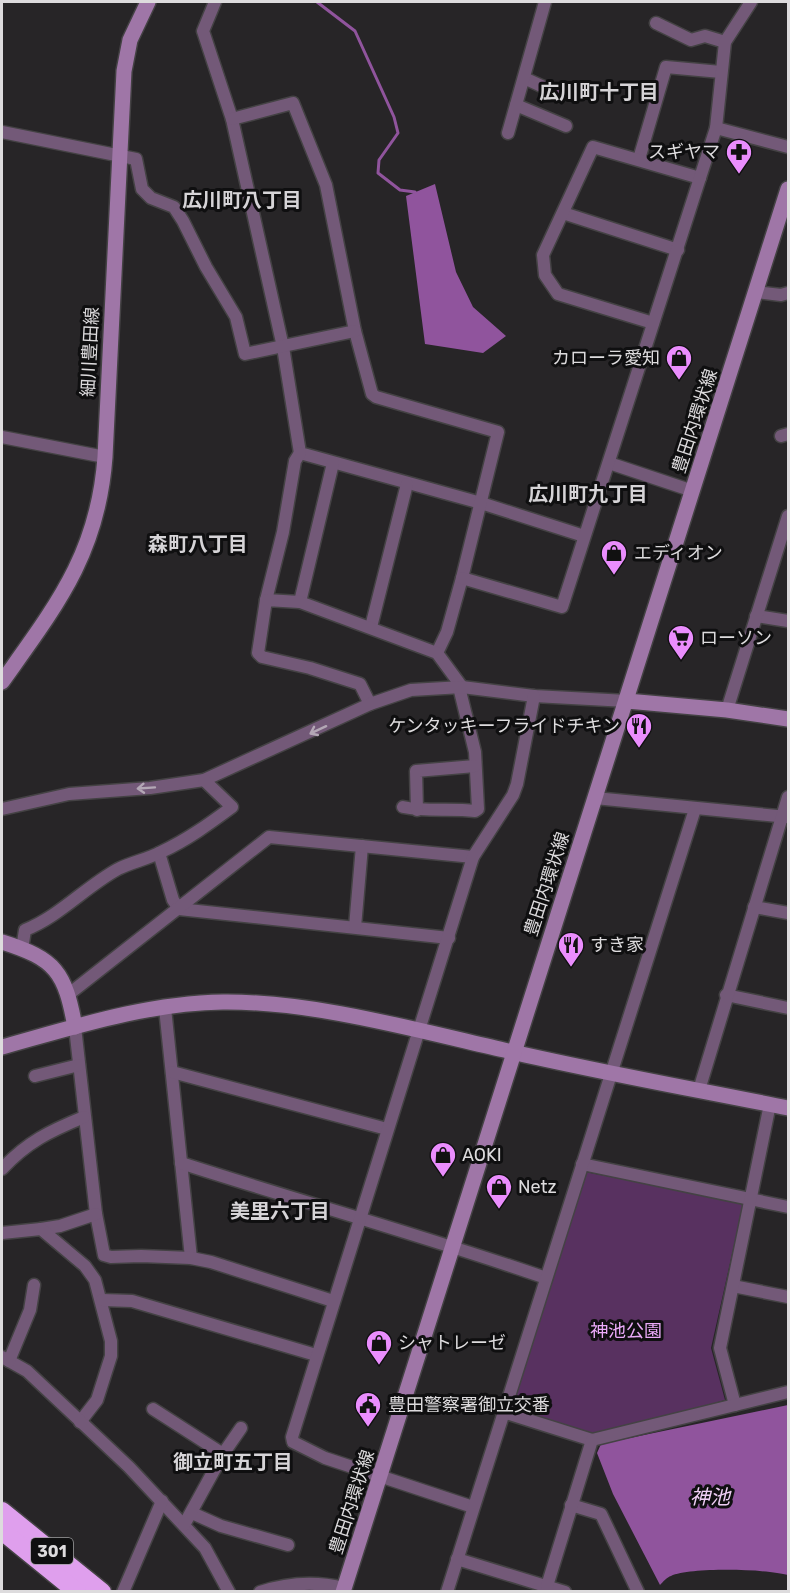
<svg xmlns="http://www.w3.org/2000/svg" width="790" height="1593" font-family="Rubik,'Noto Sans JP',sans-serif">
<rect width="100%" height="100%" fill="#272527"/>
<path fill="#583160" d="M585,1172L741,1202L743,1205L711,1348L725,1400L642,1424L592,1434L511,1407Z"/>
<g fill="#90549d">
<path d="M435,184L456,272L473,307L506,336L483,353L425,344L406,196Z"/>
<path d="M788,1405V1575C767,1569 691,1567 671,1576C667,1577 663,1582 660,1585L613,1494L597,1453L601,1444Z"/>
</g>
<g fill="none" stroke-linecap="round" stroke-linejoin="round">
<path stroke="#90549d" stroke-width="3" d="M317,2L355,31L394,117L398,133L379,160L378,173L400,190L415,192"/>
<g stroke="#444244" stroke-width="15">
<g id="street">
<path d="M215,2L203,31L232,119L283,347L300,453L481,503L584,536"/>
<path d="M656,23L691,40L705,36L725,42"/>
<path d="M524,78L559,94"/>
<path d="M516,105L566,126"/>
<path d="M232,119L293,103L326,185L355,331L372,394L376,397L498,432L462,578L447,632L437,653"/>
<path d="M716,128L788,147"/>
<path d="M2,132L136,159L142,189L151,198L174,207L183,221L206,267L236,317L245,354L355,331"/>
<path d="M508,133L545,2"/>
<path d="M639,159L666,67L721,72"/>
<path d="M563,213L678,250"/>
<path d="M756,292L781,295L788,293"/>
<path d="M653,323L558,294L545,275L543,255L593,147L700,178"/>
<path d="M781,436L788,434"/>
<path d="M2,437L105,457"/>
<path d="M609,463L693,491"/>
<path d="M462,578L562,607L716,128L725,42L751,2"/>
<path d="M266,600L283,532L295,461L300,453"/>
<path d="M300,602L333,463"/>
<path d="M756,616L788,621"/>
<path d="M371,627L407,484"/>
<path d="M370,704L360,684L310,668L262,657L258,653L266,600L300,602L437,653L462,687"/>
<path d="M727,710L788,516"/>
<path d="M595,798L788,817"/>
<path d="M403,807C427,812 451,808 475,811L478,809L475,752L459,687"/>
<path d="M2,809L69,794L150,788L204,780L370,704L411,690L462,687L534,696L627,701"/>
<path d="M417,810L416,771L475,766"/>
<path d="M159,853L173,900L179,909L449,938"/>
<path d="M754,907L788,913"/>
<path d="M355,927L362,846"/>
<path d="M22,949L25,930C60,916 85,887 118,869C132,862 148,859 161,852C187,840 209,824 232,807L204,780"/>
<path d="M69,994L269,837L473,857"/>
<path d="M726,995L788,1008"/>
<path d="M165,1008L191,1258"/>
<path d="M75,1027L96,1214L104,1255L111,1257L141,1256L191,1258L211,1262L333,1301"/>
<path d="M172,1072L387,1129"/>
<path d="M35,1076L79,1065"/>
<path d="M699,1090L788,797"/>
<path d="M181,1163C302,1202 425,1236 546,1278"/>
<path d="M582,1164L788,1207"/>
<path d="M2,1169C27,1142 50,1131 84,1117"/>
<path d="M41,1229L60,1226L96,1214"/>
<path d="M2,1233L41,1229L85,1266L95,1280L111,1341V1356L97,1400L80,1422"/>
<path d="M733,1286L788,1297"/>
<path d="M102,1300L132,1301L316,1355"/>
<path d="M2,1357L27,1371L129,1467L205,1548L229,1592"/>
<path d="M9,1361L30,1310L34,1285"/>
<path d="M735,1405L720,1348L770,1104"/>
<path d="M153,1409L223,1454"/>
<path d="M503,1412L592,1440L788,1392"/>
<path d="M571,1505L601,1514L638,1592"/>
<path d="M473,1507L325,1458L293,1442L292,1437L473,857L513,795L517,784L534,696"/>
<path d="M192,1513L221,1526L288,1545"/>
<path d="M184,1525L223,1454L241,1428"/>
<path d="M457,1559L565,1592"/>
<path d="M547,1586L592,1440"/>
<path d="M123,1592L162,1501"/>
<path d="M260,1592C287,1583 316,1581 344,1588"/>
<path d="M447,1592L695,809"/>
</g>
</g>
<g stroke="#444244" stroke-width="18">
<g id="secondary">
<path d="M2,682C56,606 98,554 105,457L124,71L130,40L148,2"/>
<path d="M627,701L727,710L788,719"/>
<path d="M2,942C56,959 65,972 75,1027"/>
<path d="M2,1047C74,1027 148,1003 223,1002C313,1001 416,1030 504,1050C598,1072 694,1089 788,1108"/>
<path d="M343,1592L788,189"/>
</g>
</g>
<g stroke="#444244" stroke-width="21">
<g id="highway">
<path d="M2,1511L102,1592"/>
<path d="M2,1531L77,1592"/>
</g>
</g>
<use href="#street" stroke="#735978" stroke-width="12"/>
<use href="#secondary" stroke="#9f76a7" stroke-width="15"/>
<use href="#highway" stroke="#df9fed" stroke-width="18"/>
</g>
<defs><path id="oneway-shaft" d="M-6 0H5M1.5-3L5.5 0L1.5 3" fill="none" stroke-width="1.6" stroke-linecap="round" stroke-linejoin="round" transform="scale(1.5)"/></defs>
<g stroke="#b3a7b5">
<use href="#oneway-shaft" transform="translate(318 730) rotate(155)"/>
<use href="#oneway-shaft" transform="translate(146 788) rotate(176)"/>
</g>
<defs>
<g id="pharmacy-pin" transform="scale(1.35)"><path d="M0 17L-7.5 6A9.5 9.5 0 1 1 7.5 6Z" fill="#ea8dfd" stroke="#0f0f10"/><path d="M-2-6h4v4h4v4h-4v4h-4v-4h-4v-4h4Z" fill="#111"/></g>
<g id="shop-pin" transform="scale(1.35)"><path d="M0 17L-7.5 6A9.5 9.5 0 1 1 7.5 6Z" fill="#ea8dfd" stroke="#0f0f10"/><path d="M-5-2.5h2.3a2.7 3.5 0 0 1 5.4 0H5L5.5 6h-11ZM-1.5-2.5h3a1.5 2.3 0 0 0-3 0Z" fill="#111"/></g>
<g id="supermarket-pin" transform="scale(1.35)"><path d="M0 17L-7.5 6A9.5 9.5 0 1 1 7.5 6Z" fill="#ea8dfd" stroke="#0f0f10"/><path d="M-6-5.5h2.5l.6 2H6L4.5 2H-2.5L-4.4-4H-6ZM-1.5 3.2a1.3 1.3 0 1 0 .1 0ZM3 3.2a1.3 1.3 0 1 0 .1 0Z" fill="#111"/></g>
<g id="restaurant-pin" transform="scale(1.35)"><path d="M0 17L-7.5 6A9.5 9.5 0 1 1 7.5 6Z" fill="#ea8dfd" stroke="#0f0f10"/><path d="M-5-6h1v4h1v-4h1v4h1v-4h1v5L-1.5 .5V6h-2V.5L-5-1ZM5-6V6H3V1.5H1.5Q1.5-4 5-6Z" fill="#111"/></g>
<g id="civic-pin" transform="scale(1.35)"><path d="M0 17L-7.5 6A9.5 9.5 0 1 1 7.5 6Z" fill="#ea8dfd" stroke="#0f0f10"/><path d="M-.6-6.5H3V-4.5H.6V-3L4-1V1h2V6H-6V1h2V-1L-.6-3ZM-1.2 2.5V6h2.4V2.5Z" fill="#111"/></g>
</defs>
<g fill-rule="evenodd">
<use href="#pharmacy-pin" x="739" y="152"/>
<use href="#shop-pin" x="679" y="358"/>
<use href="#shop-pin" x="614" y="553"/>
<use href="#supermarket-pin" x="681" y="638"/>
<use href="#restaurant-pin" x="639" y="726"/>
<use href="#restaurant-pin" x="571" y="945"/>
<use href="#shop-pin" x="443" y="1155"/>
<use href="#shop-pin" x="499" y="1187"/>
<use href="#shop-pin" x="379" y="1343"/>
<use href="#civic-pin" x="368" y="1405"/>
</g>
<g text-anchor="middle" dominant-baseline="central" stroke-width="6" stroke-linejoin="round" paint-order="stroke">
<rect fill="#0f0f10" stroke="#9f9ea0" stroke-width="1.5" x="31" y="1538" width="42" height="26" rx="4.5"/>
<g font-size="16" font-weight="bold" fill="#dddbdd">
<text x="52" y="1551">301</text>
</g>
<g font-size="18" fill="#dddbdd" stroke="#0f0f10" text-anchor="start">
<text x="720" y="152" text-anchor="end">スギヤマ</text>
<text x="660" y="358" text-anchor="end">カローラ愛知</text>
<text x="634" y="553">エディオン</text>
<text x="700" y="638">ローソン</text>
<text x="620" y="726" text-anchor="end">ケンタッキーフライドチキン</text>
<text x="590" y="945">すき家</text>
<text x="462" y="1155">AOKI</text>
<text x="518" y="1187">Netz</text>
<text x="398" y="1343">シャトレーゼ</text>
<text x="388" y="1405">豊田警察署御立交番</text>
</g>
<g font-size="18" fill="#dddbdd" stroke="#0f0f10">
<text transform="translate(90 352) rotate(-87)">細川豊田線</text>
<text transform="translate(695 421) rotate(-72)">豊田内環状線</text>
<text transform="translate(547 884) rotate(-72)">豊田内環状線</text>
<text transform="translate(352 1502) rotate(-72)">豊田内環状線</text>
</g>
<g font-size="18" fill="#eaaaf8" stroke="#0f0f10">
<text x="626" y="1331">神池公園</text>
</g>
<g font-size="20" font-weight="bold" fill="#d6d4d7" stroke="#0f0f10">
<text x="599" y="92">広川町十丁目</text>
<text x="242" y="200">広川町八丁目</text>
<text x="588" y="494">広川町九丁目</text>
<text x="198" y="544">森町八丁目</text>
<text x="280" y="1211">美里六丁目</text>
<text x="233" y="1462">御立町五丁目</text>
</g>
<g font-size="20" font-style="italic" fill="#efcef5" stroke="#0f0f10">
<text x="710" y="1497">神池</text>
</g>
</g>
<rect width="790" height="1593" fill="none" stroke="#dddbdd" stroke-width="6"/>
</svg>
